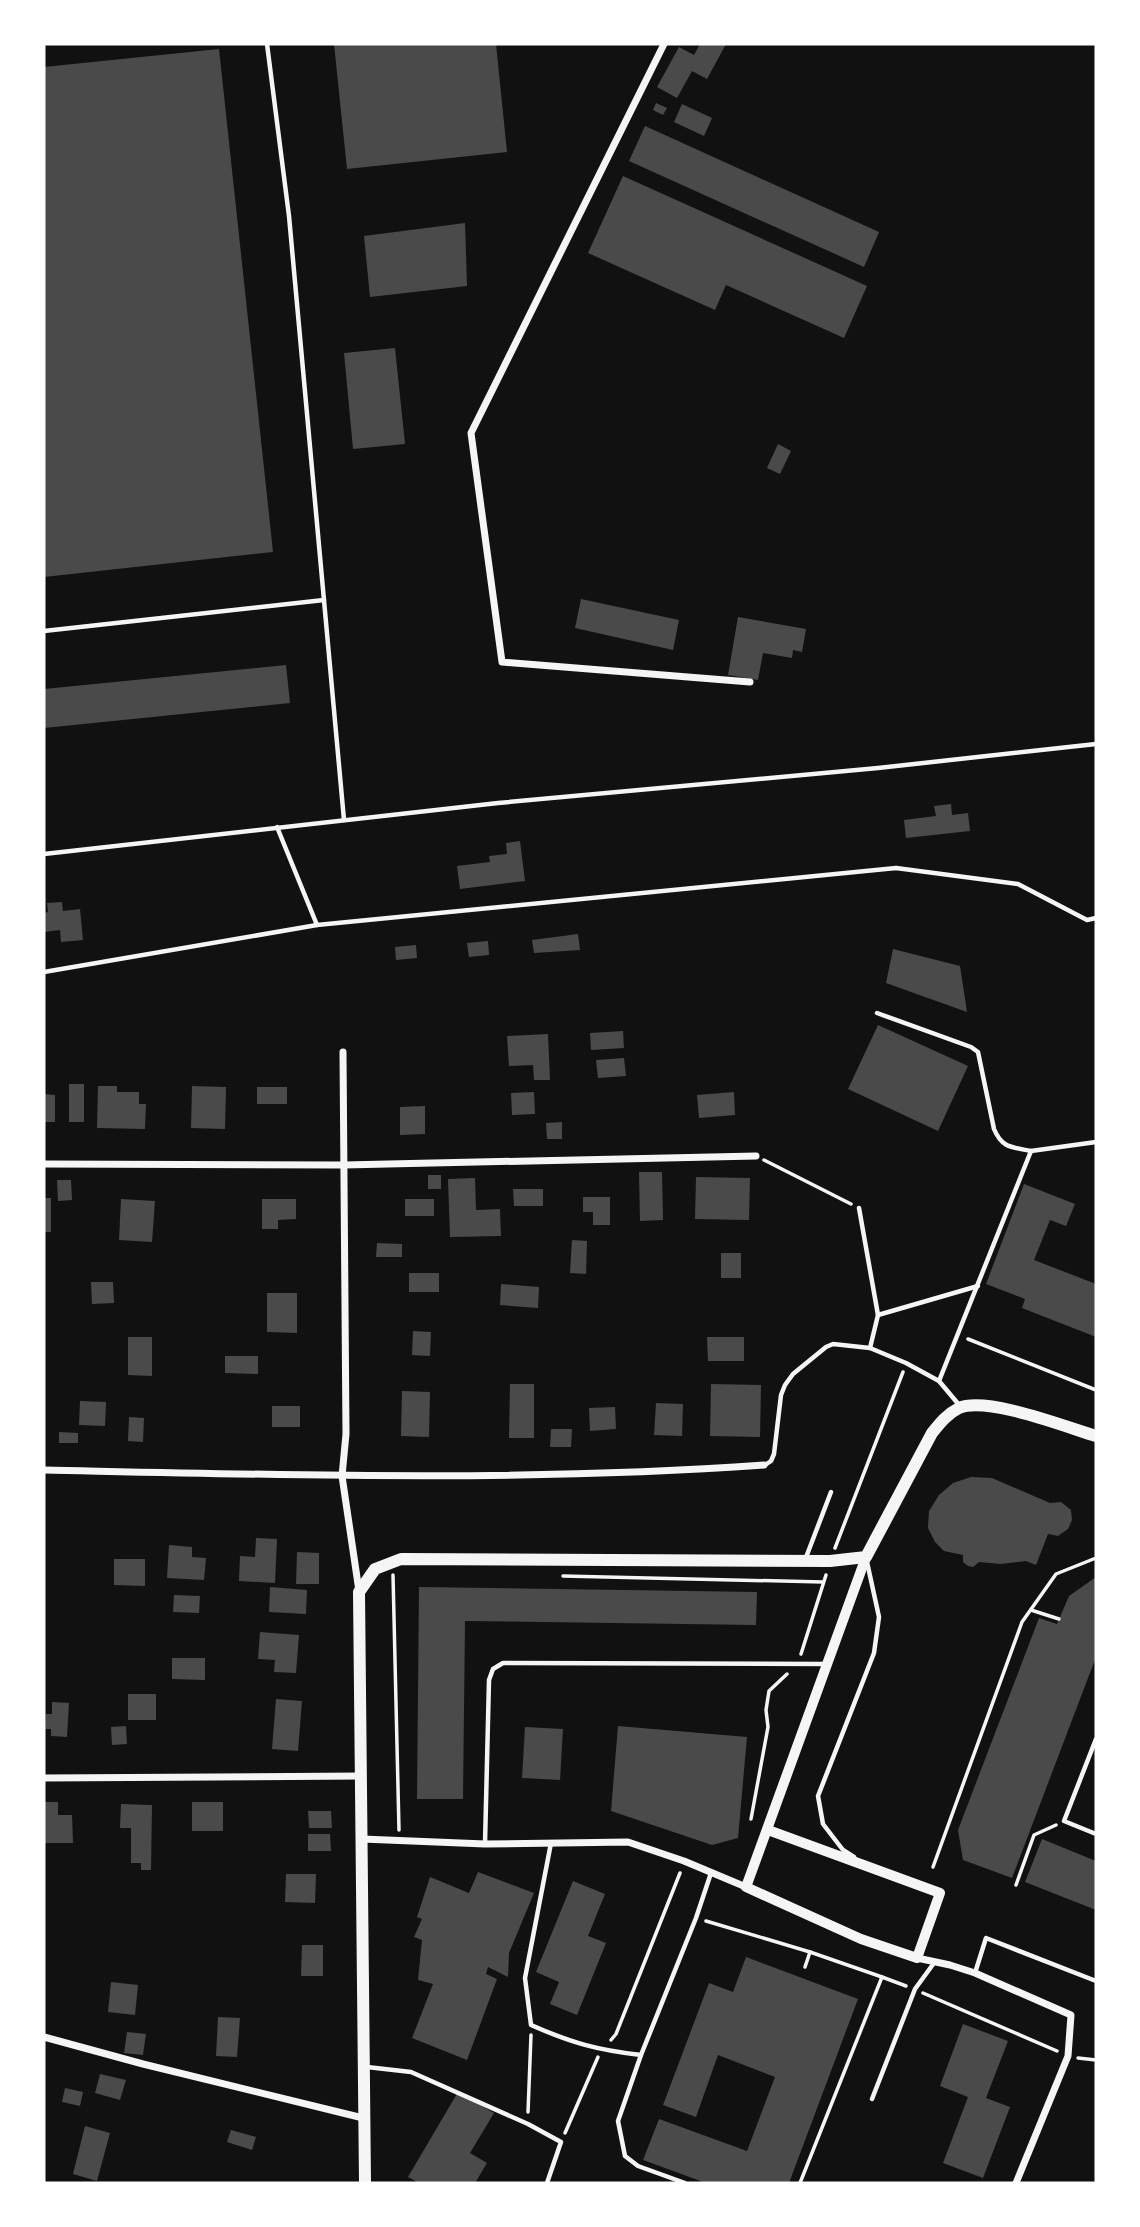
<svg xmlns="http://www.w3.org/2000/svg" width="1140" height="2227" font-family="'Exo 2',sans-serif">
<rect width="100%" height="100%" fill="#111"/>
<g fill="#4a4a4a">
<path d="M334,44H496L507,152L347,169Z"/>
<path d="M700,44H726L707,79L692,71L677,98L657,87L679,47L694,55Z"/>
<path d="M219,49L273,552L44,577V67Z"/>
<path d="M656,103L667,108L663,115L653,110Z"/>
<path d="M682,104L712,118L704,136L674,122Z"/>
<path d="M645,126L879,232L864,267L629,161Z"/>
<path d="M623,176L867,286L844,338L726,285L715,310L588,253Z"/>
<path d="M465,223L467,286L370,297L364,236Z"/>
<path d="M395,348L405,444L353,449L344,353Z"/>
<path d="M778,444L791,451L780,474L767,468Z"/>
<path d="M581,599L679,620L673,650L575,628Z"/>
<path d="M738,617L806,629L802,652L793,650L792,658L763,653L758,680L728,675Z"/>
<path d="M286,665L290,703L44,728V689Z"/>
<path d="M951,804L952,815L968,813L970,831L906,838L904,820L936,816L934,806Z"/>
<path d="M520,841L525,881L460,889L457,866L490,862L489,856L507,854L506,843Z"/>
<path d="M62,902L63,911L80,909L83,940L61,942L60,930L44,932V913L48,912L47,903Z"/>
<path d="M578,934L580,950L534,953L532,940Z"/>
<path d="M488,941L489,955L469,957L467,943Z"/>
<path d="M416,945L417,958L396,960L395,947Z"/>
<path d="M893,949L960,966L967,1012L886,983Z"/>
<path d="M878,1025L968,1066L938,1131L848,1089Z"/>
<path d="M623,1031L624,1048L591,1050L590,1033Z"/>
<path d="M548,1034L550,1080H534L533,1065L509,1066L507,1036Z"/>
<path d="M624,1058L626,1076L598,1078L596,1060Z"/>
<rect x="69" y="1084" width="15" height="38"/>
<path d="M98,1086H117V1092H139V1104H146L145,1129L97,1128Z"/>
<path d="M192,1086L226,1087L225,1129L191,1128Z"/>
<rect x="257" y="1087" width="30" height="17"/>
<path d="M534,1092L535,1114L512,1115L511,1093Z"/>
<path d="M734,1092L735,1115L699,1118L697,1095Z"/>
<path d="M44,1094L55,1095V1122H44Z"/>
<path d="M425,1106V1134L400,1135V1107Z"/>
<path d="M562,1122V1139H547L546,1123Z"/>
<path d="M639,1172H662L663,1220L640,1221Z"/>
<rect x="428" y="1175" width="13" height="14"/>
<path d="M696,1177L750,1178L749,1220L695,1219Z"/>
<path d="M475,1178L476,1210L500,1209L501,1236L450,1237L448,1179Z"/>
<path d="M57,1180H71L72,1200L58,1201Z"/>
<path d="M1024,1184L1075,1204L1066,1226L1050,1220L1034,1260L1096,1284V1337L1022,1308L1025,1299L986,1284Z"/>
<path d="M513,1189H543V1206H514Z"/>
<path d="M583,1197H610V1225H593V1212H583Z"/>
<rect x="44" y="1198" width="7" height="34"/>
<path d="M121,1199L155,1201L152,1242L119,1240Z"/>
<path d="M262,1199H296V1219L278,1220V1229H262Z"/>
<rect x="405" y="1199" width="29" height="17"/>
<path d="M572,1240L587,1241L586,1274L570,1273Z"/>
<path d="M377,1243L402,1244V1257H376Z"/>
<rect x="721" y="1253" width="20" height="25"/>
<rect x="409" y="1273" width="30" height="19"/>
<path d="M91,1282H113L114,1303L92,1304Z"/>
<path d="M501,1284L539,1287L538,1308L500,1305Z"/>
<path d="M267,1293H297V1333L267,1332Z"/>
<path d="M413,1331L431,1332L430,1356L412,1355Z"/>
<path d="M128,1337H152V1376L128,1375Z"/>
<path d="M707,1337H744V1361H708Z"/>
<path d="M225,1356H258V1374L225,1373Z"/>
<path d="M510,1384H534V1438H509Z"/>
<path d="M711,1384L761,1385L760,1437L710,1436Z"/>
<path d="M402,1391L430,1392L429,1437L401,1436Z"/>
<path d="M80,1401L106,1402L105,1426L79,1425Z"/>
<path d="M656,1403L683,1404L682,1436L654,1435Z"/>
<rect x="272" y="1406" width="28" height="21"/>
<path d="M615,1407L616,1429L590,1431L589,1408Z"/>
<path d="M129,1417L144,1418L143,1442L128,1441Z"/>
<path d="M551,1429H572L571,1447H550Z"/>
<path d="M59,1432L78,1433V1443H59Z"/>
<path d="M971,1477L992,1478L1050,1503L1061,1502L1071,1510L1072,1520L1068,1529L1058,1536L1048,1534L1036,1565L1026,1561L1000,1564L979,1562L973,1567L968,1566L963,1562V1555L944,1551L935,1542L928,1528L929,1511L939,1495L953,1483Z"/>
<path d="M256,1538L277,1539L275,1583L239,1581L240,1556L255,1557Z"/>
<path d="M169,1545L192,1547V1557L206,1558L204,1580L167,1578Z"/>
<path d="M297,1552L319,1553V1584H296Z"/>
<path d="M114,1559H145V1586L114,1585Z"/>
<path d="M1096,1577V1657L1012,1878L963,1860L958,1830L1039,1618L1057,1624L1069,1596Z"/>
<path d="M270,1587L307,1590L306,1614L269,1612Z"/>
<path d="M419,1587L757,1592L756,1625L465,1621L463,1799H417Z"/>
<path d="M174,1595L200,1596L199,1613L173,1612Z"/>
<path d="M260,1632L299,1635L296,1673L274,1672L275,1660L258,1659Z"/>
<path d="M172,1658H205V1680L172,1679Z"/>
<rect x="128" y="1694" width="28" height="26"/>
<path d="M276,1699L302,1701L298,1751L272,1749Z"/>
<path d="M52,1702L69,1703L67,1737L51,1736V1729H45L46,1714H52Z"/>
<path d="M126,1726L127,1744L112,1745L111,1727Z"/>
<path d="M618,1726L747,1737L738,1838L712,1845L611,1811Z"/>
<path d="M525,1727L563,1729L560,1780L522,1778Z"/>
<path d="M44,1802H58V1815H72L73,1843H44Z"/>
<rect x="192" y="1802" width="31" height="29"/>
<path d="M121,1804L152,1805L151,1870H141V1863H131V1828H120Z"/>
<path d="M308,1811H331L332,1828H309Z"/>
<path d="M308,1834H330L331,1851H308Z"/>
<path d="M1042,1839L1096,1861V1910L1025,1882Z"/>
<path d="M478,1872L534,1893L509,1953L508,1977L488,1967L486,1974L497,1979L467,2060L412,2038L433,1984L418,1980L422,1940L414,1937L422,1919L417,1917L430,1877L469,1893Z"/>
<path d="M286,1874H316L315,1903L285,1902Z"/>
<path d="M573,1881L605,1894L588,1936L606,1943L577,2015L550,2004L559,1982L536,1972Z"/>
<path d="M302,1945H323V1976H301Z"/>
<path d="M746,1957L858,1999L789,2183H706L643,2160L659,2119L747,2151L775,2077L718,2055L696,2117L663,2105L709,1983L733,1992Z"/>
<path d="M111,1982L138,1985L135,2015L108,2012Z"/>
<path d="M218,2017L240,2018L237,2057L216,2056Z"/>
<path d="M963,2024L1008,2041L986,2098L1010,2107L983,2178L943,2163L968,2097L940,2086Z"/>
<path d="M127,2032L146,2034L143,2055L124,2053Z"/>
<path d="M100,2074L126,2080L120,2100L95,2093Z"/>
<path d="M65,2088L83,2092L80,2106L62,2102Z"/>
<path d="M458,2092L494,2113L470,2153L487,2163L475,2183H419L408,2177Z"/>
<path d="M85,2126L110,2133L97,2181L73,2174Z"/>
<path d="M231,2130L256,2137L252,2150L227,2142Z"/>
</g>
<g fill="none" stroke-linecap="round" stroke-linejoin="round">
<g stroke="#f5f5f5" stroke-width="3.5">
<path d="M764,1160L851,1204"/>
<path d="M968,1339L1096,1390"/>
<path d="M835,1548L903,1372"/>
<path d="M393,1575L399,1830"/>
<path d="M563,1576L823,1582"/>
<path d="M1031,1610L1059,1619"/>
<path d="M801,1654L826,1575"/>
<path d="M751,1819L768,1727L766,1710L769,1691L787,1674"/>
<path d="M933,1867L1022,1622L1056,1574L1096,1558"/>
<path d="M1016,1885L1034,1835L1056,1825"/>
<path d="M706,1921L810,1952L882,1977L800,2183"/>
<path d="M805,1967L810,1952"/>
<path d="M882,1977L906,1986"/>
<path d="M923,1993L1057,2051"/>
<path d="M611,2040L616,2034L680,1873"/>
<path d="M1078,2058L1096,2060"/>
<path d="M528,2112L531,2035"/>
<path d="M565,2133L598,2057"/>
</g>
<g stroke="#f5f5f5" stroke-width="4.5">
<path d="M267,44L289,216L344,820"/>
<path d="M44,631L324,600"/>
<path d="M277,827L317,925"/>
<path d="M44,854L498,803L878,768L1096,744"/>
<path d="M44,972L317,925L896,868L1018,884L1087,920L1096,918"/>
<path d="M877,1013L971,1047L978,1052L994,1129C1002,1148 1011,1147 1031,1151L939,1381"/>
<path d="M1031,1151L1096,1142"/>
<path d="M859,1208L878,1315L870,1348"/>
<path d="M878,1315L978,1286"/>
<path d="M765,1465L771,1461L774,1454L781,1395L785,1385L793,1374L826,1347L833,1344L870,1348L906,1363L939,1381L960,1406"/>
<path d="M805,1560L831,1492"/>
<path d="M1096,1739L1064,1821L1096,1834"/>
<path d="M551,1843L525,1978L531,2025C572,2043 597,2050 641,2055L696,1918L711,1873"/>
<path d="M485,1844L489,1680L493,1669L503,1663L827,1664"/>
<path d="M854,1857L843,1850L823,1824L818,1796L874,1653L879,1617L867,1562"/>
<path d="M975,1973L986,1938L1096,1981"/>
<path d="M641,2055L618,2121L625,2156L638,2166L685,2183"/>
<path d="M367,2067L411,2072L528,2124L561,2142L547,2183"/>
<path d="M872,2099L915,1989L934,1963"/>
</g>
<g stroke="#f5f5f5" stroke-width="7">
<path d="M664,44L471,433L502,662L750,682"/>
<path d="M343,1052L346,1434L342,1476L359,1591"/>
<path d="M44,1164L344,1165L756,1156"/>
<path d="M44,1470C283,1475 525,1482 764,1465"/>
<path d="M44,1778L361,1776"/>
<path d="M362,1839L485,1844L628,1842L684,1861L746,1887"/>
<path d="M917,1958L950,1965L975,1973L1071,2015L1068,2056L1016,2183"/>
<path d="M44,2037L143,2064L363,2118"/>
</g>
<path stroke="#f5f5f5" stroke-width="10" d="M768,1830L940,1893L917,1958L861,1939L746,1887L866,1557"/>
<path stroke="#f5f5f5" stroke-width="12" d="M365,2183L359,1592L375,1569L401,1559L830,1561L866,1557L932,1433C940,1423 947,1414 959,1408C987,1396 1066,1427 1096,1436"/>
</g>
<rect width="1140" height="2227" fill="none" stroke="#ffffff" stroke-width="91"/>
</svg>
